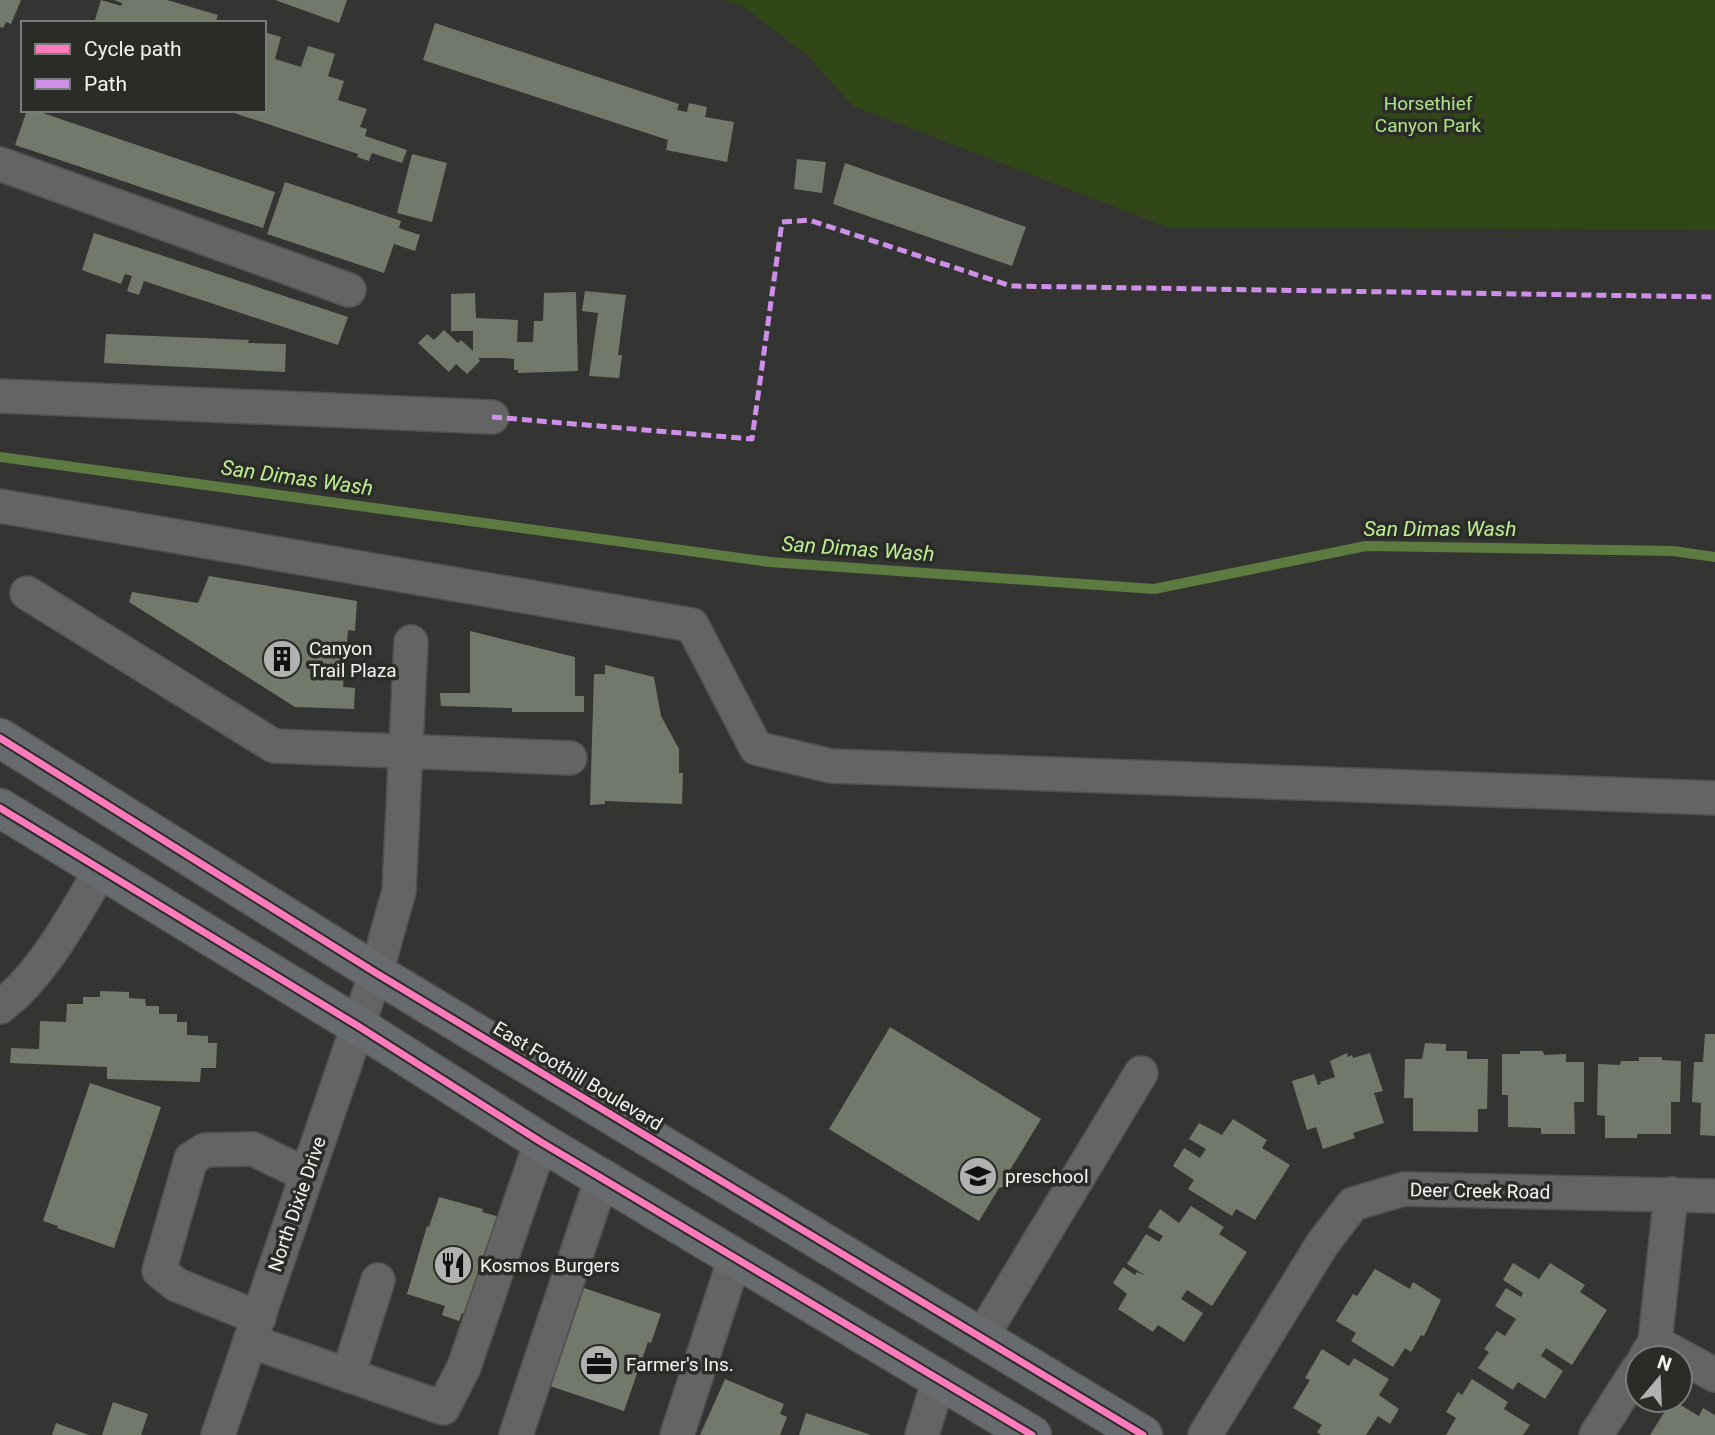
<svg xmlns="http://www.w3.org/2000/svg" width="1715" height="1435" font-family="Roboto,sans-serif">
<rect width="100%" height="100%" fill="#343533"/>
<path fill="#314718" d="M724,0H1715V230L1167,227L853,106L807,55L744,7Z"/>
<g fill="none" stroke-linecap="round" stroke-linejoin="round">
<path stroke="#5d7a40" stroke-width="10" d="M0,457L770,562L1154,589L1366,546L1673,551L1715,557"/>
</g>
<g fill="#72796b">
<path d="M0,0H21L11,24L6,22L3,28L0,27Z"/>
<path d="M101,0L121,6L122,3L114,0H167L218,15L215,23H94Z"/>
<path d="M275,0H347L339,23Z"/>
<path d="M435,23L679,104L677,110L687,112L689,103L707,107L705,117L734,122L727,162L666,150L668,140L423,60Z"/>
<path d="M264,32L281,37L275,59L301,67L308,46L335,54L328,76L344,81L338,100L367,109L360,127L367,129L365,136L407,150L402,163L372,153L369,161L357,157L358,154L228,111L264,110Z"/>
<path d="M27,110H34L275,192L263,228L15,145Z"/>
<path d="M412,154L447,163L432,222L397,213Z"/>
<path d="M797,159L826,162L822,193L794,189Z"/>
<path d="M845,163L1026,227L1012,266L833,204Z"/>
<path d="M285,182L401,221L399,228L420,235L415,251L394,244L384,273L267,234Z"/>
<path d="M94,233L348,317L338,345L144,281L139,295L127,291L132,276L125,274L121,284L82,270Z"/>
<path d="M585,291L626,295L618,355H622L619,378L589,376L598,313L582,311Z"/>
<path d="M576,292L578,371L518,373V370H514V359L504,358H478L480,361L467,374L456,364L449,372L418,343L427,334L434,340L444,330L458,343L461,340L473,351V331H451V294L475,293L476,318L518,320L517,342H533L534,321H543L544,293Z"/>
<path d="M106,334L249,340L248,343L286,344L285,372L104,363Z"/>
<path d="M209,576L357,601L355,631L348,630L343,687L355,688L354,709L295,707L129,602L132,592L198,603Z"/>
<path d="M470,631L575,657V696H584V712H512V708L441,706L440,693H470Z"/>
<path d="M605,665L654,677L661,716L679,749V773H683L682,804L605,801V804L590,805L594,674H605Z"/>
<path d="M100,991L129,992V998L145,999L146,1006H159V1014H177V1022H187V1035L208,1036V1043H217L216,1068H201L200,1082L107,1079V1067L10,1063L11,1048L39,1049L40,1021L66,1022L67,1004H83V997H100Z"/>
<path d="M890,1027L1041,1119L1010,1170L1013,1184L999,1188L979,1221L829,1129Z"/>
<path d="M1705,1034H1715V1136L1700,1135L1701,1103L1692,1102L1694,1062H1703Z"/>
<path d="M1425,1043L1446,1044V1051H1467V1059H1488L1487,1109H1478V1132L1413,1131V1098H1404L1405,1059H1422Z"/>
<path d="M1520,1051H1543L1544,1055L1566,1054V1062H1584V1102H1574L1575,1134H1541V1128L1508,1127V1095H1502V1054H1520Z"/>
<path d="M1347,1053L1348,1057L1352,1055L1353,1058L1370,1053L1383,1091L1374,1093L1384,1123L1353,1133L1355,1138L1323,1149L1316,1127L1307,1130L1292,1081L1314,1074L1318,1085L1321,1084L1320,1082L1335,1077L1330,1061Z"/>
<path d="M1639,1057H1662V1060L1681,1061L1680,1102H1671V1134H1637V1138H1605V1116L1597,1115L1598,1064L1620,1065L1621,1061H1639Z"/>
<path d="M90,1083L161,1107L114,1248L57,1228L58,1226L43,1221Z"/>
<path d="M1233,1119L1267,1140L1262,1148L1290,1165L1255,1220L1236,1209L1232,1216L1188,1189L1194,1180L1173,1166L1184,1148L1200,1158L1206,1149L1189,1139L1199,1123L1222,1135Z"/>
<path d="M439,1197L483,1209L482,1212L500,1217L467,1315L462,1313L459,1321L442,1315L445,1306L407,1294L427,1226L429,1227Z"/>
<path d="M1191,1206L1224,1227L1219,1234L1247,1252L1212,1306L1187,1290L1181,1299L1203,1313L1184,1342L1158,1325L1153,1332L1118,1309L1127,1294L1113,1283L1123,1267L1135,1275L1137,1272L1146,1276L1127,1264L1146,1234L1159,1242L1163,1236L1148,1227L1160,1209L1179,1223Z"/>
<path d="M1513,1263L1539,1279L1550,1263L1585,1285L1580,1292L1607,1310L1572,1365L1546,1348L1541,1356L1563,1371L1545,1399L1518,1382L1513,1390L1478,1368L1489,1352L1484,1349L1497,1331L1505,1336L1516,1319L1495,1306L1506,1288L1521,1297L1523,1293L1503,1280Z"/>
<path d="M1375,1269L1410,1289L1413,1282L1441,1300L1424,1336L1421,1335L1411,1352L1405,1348L1393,1367L1351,1341L1356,1333L1336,1321L1353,1294L1357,1296Z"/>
<path d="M584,1288L661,1314L651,1343L648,1342L624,1411L550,1386Z"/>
<path d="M1322,1349L1349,1366L1354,1358L1389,1379L1379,1395L1399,1409L1390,1424L1378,1416L1366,1435H1321L1317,1432L1322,1425L1293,1408L1310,1380L1305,1378Z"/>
<path d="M725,1379L784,1404L780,1414L787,1417L780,1435H700Z"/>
<path d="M1472,1379L1508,1402L1504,1409L1530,1425L1523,1435H1446L1456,1418L1446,1412L1458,1392L1462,1395Z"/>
<path d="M1672,1400L1699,1416L1703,1408L1715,1415V1435H1650Z"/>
<path d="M113,1402L148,1414L141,1435H102Z"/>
<path d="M806,1413L871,1435H799Z"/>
<path d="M56,1423L89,1435H52Z"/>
</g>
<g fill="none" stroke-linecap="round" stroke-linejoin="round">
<g stroke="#50514f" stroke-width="36">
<g id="minor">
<path d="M0,164L349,290"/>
<path d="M0,396L492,417"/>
<path d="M0,506L692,625L756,748L831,766L1715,798"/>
<path d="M27,593L274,746L570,758"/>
<path d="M0,1007C43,975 74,915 101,870"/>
<path d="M259,1318L177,1285L159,1271L191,1159L205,1150L253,1149L307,1175"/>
<path d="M981,1338L1141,1073"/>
<path d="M250,1341L443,1408L464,1367L541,1142"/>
<path d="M1655,1342L1715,1375"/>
<path d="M1645,1358L1655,1342L1671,1194"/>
<path d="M348,1375L378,1280"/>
<path d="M218,1435L376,973L399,891L411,642"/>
<path d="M516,1435L602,1178"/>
<path d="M677,1435L735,1258"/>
<path d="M922,1435L939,1379"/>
<path d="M1205,1435L1323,1243L1353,1204L1404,1189L1715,1196"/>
<path d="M1596,1435L1638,1369"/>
</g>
</g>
<g stroke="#50514f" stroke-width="41">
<g id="major">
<path d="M0,738L376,973L1143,1435"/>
<path d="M0,808L358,1026L541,1142L1032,1435"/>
</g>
</g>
<use href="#minor" stroke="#636463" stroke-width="33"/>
<use href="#major" stroke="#676b6d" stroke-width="38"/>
<path stroke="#ce8fe9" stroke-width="5" stroke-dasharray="10 5" stroke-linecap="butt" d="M492,417L752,439L782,222L809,220L1011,286L1715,297"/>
<g stroke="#2a2c28" stroke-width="11">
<g id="cycleway">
<path d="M0,738L376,973L1143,1435"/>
<path d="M0,808L358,1026L541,1142L1032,1435"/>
</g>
</g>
<use href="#cycleway" stroke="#fd7abc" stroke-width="7"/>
</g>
<defs>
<g id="building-disc" transform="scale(2.0125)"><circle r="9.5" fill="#b0b2af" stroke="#2a2c28"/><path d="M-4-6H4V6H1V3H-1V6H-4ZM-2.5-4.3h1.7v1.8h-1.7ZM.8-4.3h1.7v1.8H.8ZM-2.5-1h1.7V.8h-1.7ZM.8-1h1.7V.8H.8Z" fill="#111"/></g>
<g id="school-disc" transform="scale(2.0125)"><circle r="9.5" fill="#b0b2af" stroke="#2a2c28"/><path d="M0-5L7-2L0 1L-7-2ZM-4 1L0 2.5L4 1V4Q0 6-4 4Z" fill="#111"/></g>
<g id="restaurant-disc" transform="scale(2.0125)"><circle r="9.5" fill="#b0b2af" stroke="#2a2c28"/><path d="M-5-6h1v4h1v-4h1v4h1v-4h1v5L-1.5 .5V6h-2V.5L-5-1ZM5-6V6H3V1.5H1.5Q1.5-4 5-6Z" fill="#111"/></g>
<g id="office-disc" transform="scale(2.0125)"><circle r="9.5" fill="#b0b2af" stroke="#2a2c28"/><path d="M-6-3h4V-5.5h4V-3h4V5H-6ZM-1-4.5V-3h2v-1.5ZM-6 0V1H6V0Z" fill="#111"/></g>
</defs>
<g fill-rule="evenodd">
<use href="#building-disc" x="282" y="659"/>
<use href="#school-disc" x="978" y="1176"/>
<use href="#restaurant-disc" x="453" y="1265"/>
<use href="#office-disc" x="599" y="1364"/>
</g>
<g text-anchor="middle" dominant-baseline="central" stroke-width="7" stroke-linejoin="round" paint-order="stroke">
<g font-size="19" fill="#b2e186" stroke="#2a2c28">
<text x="1428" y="103">Horsethief<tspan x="1428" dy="22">Canyon Park</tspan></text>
</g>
<g font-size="19" fill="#f3f5f2" stroke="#2a2c28" text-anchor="start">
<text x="309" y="648">Canyon<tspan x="309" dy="22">Trail Plaza</tspan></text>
<text x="1005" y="1176">preschool</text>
<text x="480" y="1265">Kosmos Burgers</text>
<text x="626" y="1364">Farmer's Ins.</text>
</g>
<g font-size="19" fill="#f3f5f2" stroke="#2a2c28">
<text transform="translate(578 1076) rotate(31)">East Foothill Boulevard</text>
<text transform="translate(1480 1191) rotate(1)">Deer Creek Road</text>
<text transform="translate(297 1204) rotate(-71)">North Dixie Drive</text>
</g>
<g font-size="21" font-style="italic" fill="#c0ef93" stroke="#2a2c28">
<text transform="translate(297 478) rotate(8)">San Dimas Wash</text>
<text x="1440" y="529">San Dimas Wash</text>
<text transform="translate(858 549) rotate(4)">San Dimas Wash</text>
</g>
</g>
<rect x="21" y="21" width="245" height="91" fill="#2a2c28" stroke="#7a7c79" stroke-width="2"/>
<rect x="35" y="44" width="35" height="10" fill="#fd7abc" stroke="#7a7c79" stroke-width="2"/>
<text x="84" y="56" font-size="21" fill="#f3f5f2">Cycle path</text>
<rect x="35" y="79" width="35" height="10" fill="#ce8fe9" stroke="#7a7c79" stroke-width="2"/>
<text x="84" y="91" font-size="21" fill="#f3f5f2">Path</text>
<g transform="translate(1659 1379) rotate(19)"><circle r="33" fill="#2a2c28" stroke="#7a7c79" stroke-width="2"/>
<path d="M0-5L12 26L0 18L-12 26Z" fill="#b0b2af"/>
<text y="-10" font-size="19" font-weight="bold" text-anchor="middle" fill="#f3f5f2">N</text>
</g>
</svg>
